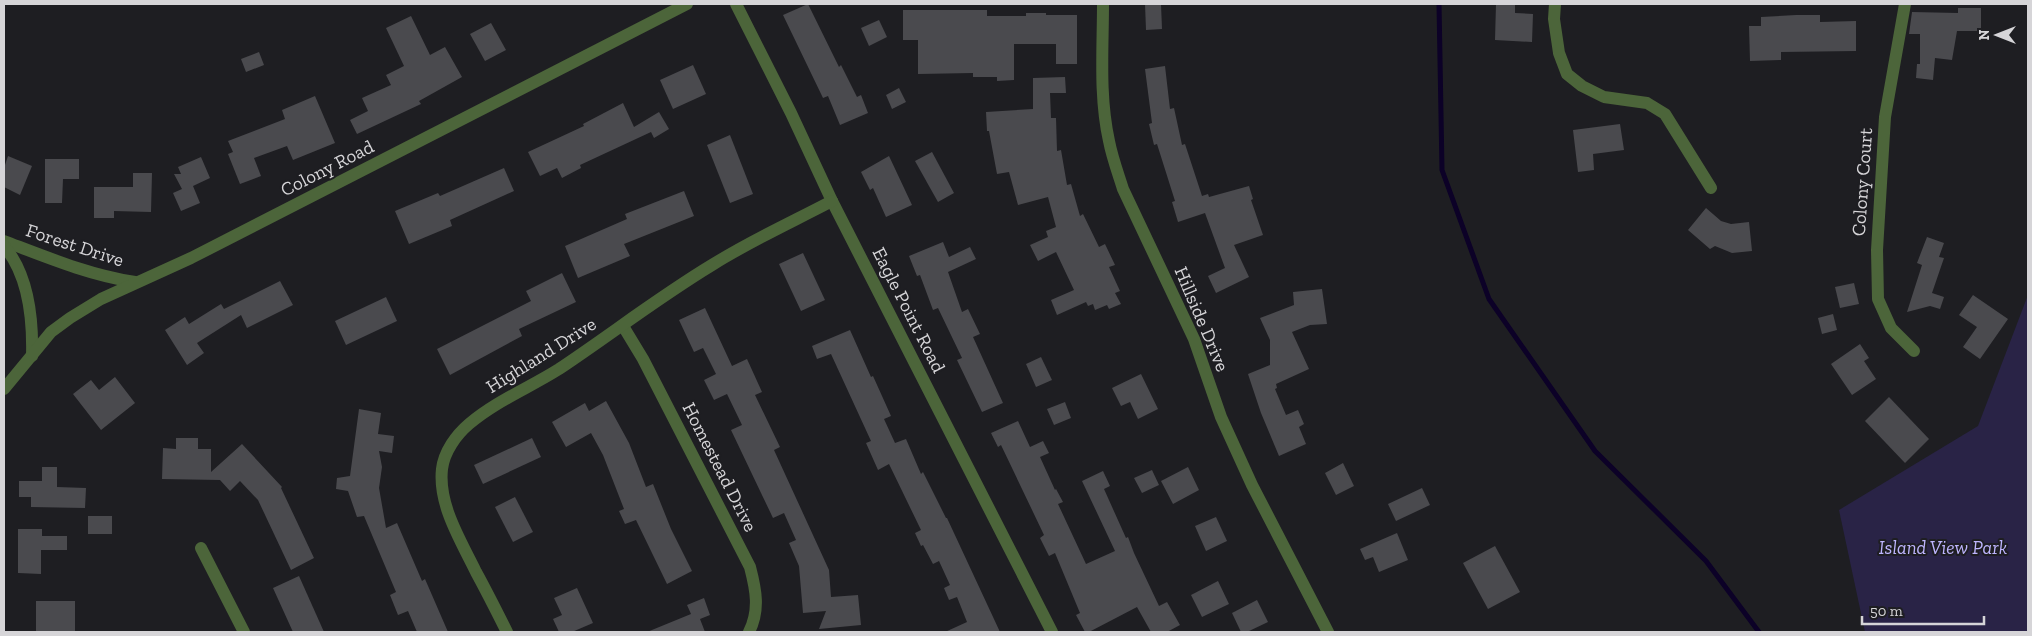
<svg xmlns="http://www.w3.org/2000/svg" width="2032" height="636" font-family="'Zilla Slab',serif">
<rect width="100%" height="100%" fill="#1e1e22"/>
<path fill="#292346" d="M2028,295V632H1865L1839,510L1978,426Z"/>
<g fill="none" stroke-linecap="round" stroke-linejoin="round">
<path stroke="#0c0127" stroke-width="5" d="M1439,4L1442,170L1489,299L1595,451L1706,561L1759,632"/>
</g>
<g fill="#4a4a4e">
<path d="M808,4L839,67L841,65L857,97L861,95L868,113L840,125L828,96L823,98L783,15Z"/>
<path d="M1145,4H1161L1162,29L1146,30Z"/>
<path d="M1496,4H1515V13L1533,14L1532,42L1495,40Z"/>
<path d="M1958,8H1981V31H1957L1952,60L1935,58L1933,80L1916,78L1917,64H1920V34H1909L1912,12L1958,13Z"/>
<path d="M903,10H987V16H1026V13H1046V15H1077V64H1056V44H1014V80L997,81V77H973V73L918,74V40H903Z"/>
<path d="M1796,15H1820V22L1856,21V51L1781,52V60L1750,61L1749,26H1761V17Z"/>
<path d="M411,16L430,55L445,47L462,77L419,101L421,104L357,134L350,120L368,111L362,98L391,85L386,75L404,66L386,28Z"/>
<path d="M879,20L887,37L869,46L861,28Z"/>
<path d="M491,23L506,50L485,61L470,34Z"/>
<path d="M259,52L264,65L246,72L241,59Z"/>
<path d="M693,65L706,94L673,109L660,80Z"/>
<path d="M1165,66L1170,109L1174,108L1182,145L1185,144L1202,196L1208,194L1209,197L1249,186L1253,199L1251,200L1263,235L1234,245L1249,277L1216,293L1208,276L1225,268L1205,213L1178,222L1172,202L1175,201L1157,144L1154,145L1149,124L1152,123L1145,69Z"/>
<path d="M1065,77L1066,93H1050L1051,118H1056L1057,151L1061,150L1067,185L1071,184L1080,216L1083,214L1099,247L1105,244L1115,265L1109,267L1120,291L1115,293L1121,304L1109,309L1107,305L1095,310L1093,304L1088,306L1086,302L1057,315L1051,300L1074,290L1056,252L1038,261L1030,245L1048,237L1046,231L1056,227L1048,197L1018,205L1009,172L997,174L989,131H987L986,112L1033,109V78Z"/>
<path d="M899,88L906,102L892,109L886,95Z"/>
<path d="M315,96L335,143L293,160L287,146L254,158L261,176L240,184L228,154L233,152L228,141L285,119L282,110Z"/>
<path d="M623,103L634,127L659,112L669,129L654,138L651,132L580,165L581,168L562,178L557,168L540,176L528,152L584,126L583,124Z"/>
<path d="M1620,124L1624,150L1593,154L1594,170L1578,172L1573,130Z"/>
<path d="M730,135L753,194L730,203L707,145Z"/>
<path d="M932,152L954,193L938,202L915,161Z"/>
<path d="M8,156L32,166L20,195L4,187V168Z"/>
<path d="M889,156L912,205L886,217L873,188L870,190L861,172Z"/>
<path d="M201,157L210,178L193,186L200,203L181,211L173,193L182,189L174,174H181L178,167Z"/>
<path d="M45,159H79V179H63L62,203H45Z"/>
<path d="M504,168L514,191L450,220L452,226L409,244L395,211L438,193L440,196Z"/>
<path d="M133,173H152L151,212L114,211V218H94V187H133Z"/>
<path d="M684,191L694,216L624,244L630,256L578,278L565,246L627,219L625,214Z"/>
<path d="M1706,208L1721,221L1731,224L1749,222L1752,251L1732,253L1715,246L1710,249L1688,230Z"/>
<path d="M1927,237L1944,243L1939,257L1944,258L1932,293L1944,297L1940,309L1930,306L1907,312L1922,265L1917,263Z"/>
<path d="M943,242L949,257L970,247L976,259L948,272L962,312L968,309L980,334L973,337L1003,403L982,412L957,360L962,358L938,308L933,310L920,275L917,276L909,256Z"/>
<path d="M803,253L825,300L801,311L779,264Z"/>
<path d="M562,273L576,302L519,329L522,336L450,375L437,349L531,301L526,291Z"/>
<path d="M280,281L293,305L247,328L241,315L197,343L204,353L187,365L165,330L185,317L189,324L221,304L224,309Z"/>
<path d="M1854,283L1859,304L1840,308L1835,287Z"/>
<path d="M1322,289L1327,324L1310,325L1292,332L1309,369L1276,384L1277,388L1275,389L1286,415L1298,410L1304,424L1299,427L1306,444L1279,456L1261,413L1248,374L1270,365V340L1260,318L1294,305L1293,292Z"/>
<path d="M1973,295L2008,319L1980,359L1963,347L1977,327L1959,315Z"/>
<path d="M386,297L397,321L346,345L335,321Z"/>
<path d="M705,308L732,366L747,359L762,392L755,395L780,447L774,450L829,570L831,597L858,595L861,625L819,629L826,611L803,613L799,566L789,543L796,540L784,513L773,518L731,430L742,425L727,394L714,400L704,380L716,374L703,348L694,352L679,320Z"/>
<path d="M1833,314L1837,330L1822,334L1818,318Z"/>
<path d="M850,330L871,377L873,376L891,416L884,419L895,443L906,439L921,474L923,472L946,518H947L1000,632H945L967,622L957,597L949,600L944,588L950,585L939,561L933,564L923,545L921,546L915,533L921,530L889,464L878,470L866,443L871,441L831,354L817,359L812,346Z"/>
<path d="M1860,344L1869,358L1864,361L1876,379L1852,395L1831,364Z"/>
<path d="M1041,357L1052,380L1036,387L1026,364Z"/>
<path d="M1141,374L1158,409L1138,419L1130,402L1121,406L1112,388Z"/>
<path d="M115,377L135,403L101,430L73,394L91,380L99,390Z"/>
<path d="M1889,397L1929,439L1905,463L1865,421Z"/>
<path d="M606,401L629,443L646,487L653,484L671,529L692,571L667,584L636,520L625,524L619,511L624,509L603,455L591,433L566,447L552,422L585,403L589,411Z"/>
<path d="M1065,402L1071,418L1054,425L1047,409Z"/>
<path d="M359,409L381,413L378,434L394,436L392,453L379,451L382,467L379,488L386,528L397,523L422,581L425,579L448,632H417L408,611L398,615L390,595L396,592L364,516L357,517L348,491L336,489L337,478L350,476Z"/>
<path d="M1018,421L1030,447L1043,441L1049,453L1040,457L1055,490L1056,489L1063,502L1058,504L1086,564L1115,551L1082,481L1103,471L1110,486L1104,489L1126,538L1128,537L1134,553L1159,606L1167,602L1180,625L1167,632H1151L1137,607L1089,632H1085L1076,615L1080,613L1055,553L1049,556L1040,538L1044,535L1001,445L998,447L991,433Z"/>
<path d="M176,438H198V449H211V472L242,444L282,487L281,488L314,558L291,570L258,500L240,481L230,491L220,480L162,479L163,448L176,449Z"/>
<path d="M532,438L541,457L483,484L474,465Z"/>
<path d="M1343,463L1354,486L1336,495L1325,473Z"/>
<path d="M42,467H57V487L86,488L85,508L31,507V497H19V481H42Z"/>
<path d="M1188,467L1199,490L1173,504L1161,481Z"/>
<path d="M1152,470L1159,485L1142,493L1134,478Z"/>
<path d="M1422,488L1430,505L1396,521L1388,504Z"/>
<path d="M515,497L533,532L513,542L495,507Z"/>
<rect x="88" y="516" width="24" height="18"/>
<path d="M1216,517L1227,541L1206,551L1195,526Z"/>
<path d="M18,529H42V536H67V550H41V574L18,573Z"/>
<path d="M1397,533L1408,560L1379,572L1373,557L1365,560L1360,549Z"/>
<path d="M1495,546L1520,592L1488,609L1463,563Z"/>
<path d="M299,576L324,632H293L273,588Z"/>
<path d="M1218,581L1229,604L1202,617L1191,595Z"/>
<path d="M577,588L593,623L572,632H559L553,619L562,615L554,598Z"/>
<path d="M704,598L710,615L700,619L705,632H647L691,614L687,605Z"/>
<path d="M1257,600L1268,622L1247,632H1241L1232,613Z"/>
<rect x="36" y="601" width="39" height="31"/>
</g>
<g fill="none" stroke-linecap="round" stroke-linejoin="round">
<g stroke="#4c653a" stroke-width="12">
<path d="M736,4L791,113L832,201L1052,632"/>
<path d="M1103,4C1103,49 1099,96 1109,141C1112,157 1118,173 1123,189L1194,339L1221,417L1252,485L1328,632"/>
<path d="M1555,4L1554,19L1559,53L1567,74L1582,86L1604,97L1647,103L1665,114L1711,188"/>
<path d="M1905,4L1885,117L1877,250L1878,299L1891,328L1914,351"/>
<path d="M4,241C46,257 89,275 135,282"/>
<path d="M4,246C28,274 33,319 32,356"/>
<path d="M623,326L643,359L750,567C756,590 760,610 749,632"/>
<path d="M4,389L51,332L70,318L101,299L191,258L687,4"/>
<path d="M201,548L244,632"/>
<path d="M507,632C497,612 487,592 476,572C461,541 438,505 442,469C444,452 456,435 469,424C496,401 529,388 559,369C610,335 659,297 712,265C750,241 792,222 832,201"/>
</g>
</g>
<g text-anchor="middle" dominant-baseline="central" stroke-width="4" stroke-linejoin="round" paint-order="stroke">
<g font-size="19" fill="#d6d5d8" stroke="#1e1e22">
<text transform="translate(327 168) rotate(-27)">Colony Road</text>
<text transform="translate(1862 182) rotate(-86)">Colony Court</text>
<text transform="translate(75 245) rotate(18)">Forest Drive</text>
<text transform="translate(909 310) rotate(63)">Eagle Point Road</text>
<text transform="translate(1202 319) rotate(67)">Hillside Drive</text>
<text transform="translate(541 355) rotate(-32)">Highland Drive</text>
<text transform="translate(720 467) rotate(63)">Homestead Drive</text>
</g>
<g font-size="19" font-style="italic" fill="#beb5fe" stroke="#1e1e22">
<text x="1943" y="547">Island View Park</text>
</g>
</g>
<rect width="2032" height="636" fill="none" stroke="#d6d5d8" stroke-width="10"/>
<g transform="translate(1997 35) rotate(270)" stroke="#1e1e22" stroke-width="4" paint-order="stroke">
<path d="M0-4L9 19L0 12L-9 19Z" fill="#d6d5d8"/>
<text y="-8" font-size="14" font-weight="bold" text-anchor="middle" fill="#d6d5d8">N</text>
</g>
<path d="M1862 616v8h122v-8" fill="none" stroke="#d6d5d8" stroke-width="2.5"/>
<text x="1870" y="616" font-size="15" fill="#d6d5d8" stroke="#1e1e22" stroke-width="4" paint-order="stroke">50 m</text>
</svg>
